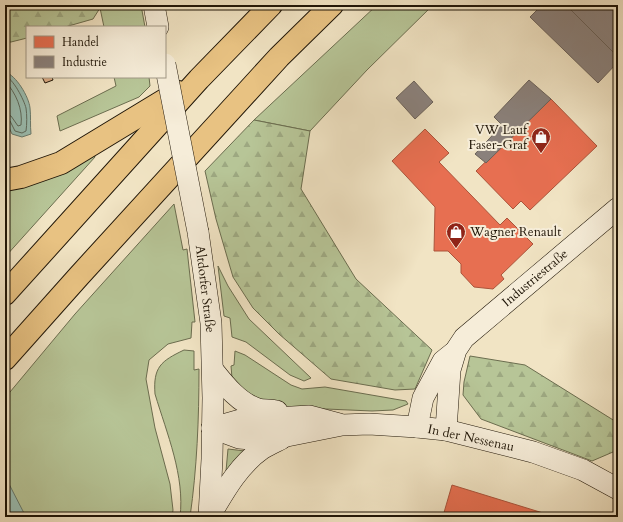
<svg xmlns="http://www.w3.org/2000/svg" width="623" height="522" font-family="Cardo,serif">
<defs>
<pattern id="forest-firs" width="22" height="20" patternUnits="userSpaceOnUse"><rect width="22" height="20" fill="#b7c597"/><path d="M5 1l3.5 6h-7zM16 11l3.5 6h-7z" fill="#9da881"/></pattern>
</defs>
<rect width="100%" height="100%" fill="#f1e4c4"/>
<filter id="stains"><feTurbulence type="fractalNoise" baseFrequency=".005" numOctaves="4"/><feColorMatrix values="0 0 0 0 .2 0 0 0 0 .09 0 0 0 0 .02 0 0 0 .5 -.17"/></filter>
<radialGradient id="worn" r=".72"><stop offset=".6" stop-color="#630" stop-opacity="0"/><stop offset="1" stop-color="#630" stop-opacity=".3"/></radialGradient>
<g fill="#b7c597" stroke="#6b6d4f">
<path d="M107,5H141L145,27H104L100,8L107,6Z"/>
<path d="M377,5H433L367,70L310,131L254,120Z"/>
<path d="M114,77H149L150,86L139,97L60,131L57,116L116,86Z"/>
<path d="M94,154L95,157L5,257V189Z"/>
<path d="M174,204L183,250L187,249L195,322H192L191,338L168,344L149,360L146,379L155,428L170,484L173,510L172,517H5V398L75,314Z"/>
<path d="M218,266L228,286L249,319L311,378L304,381L290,375L246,342L232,337L230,318L224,316Z"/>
<path d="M184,350L194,351V370L199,369C199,419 197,468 190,517H180C185,476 167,434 155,394C153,367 161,361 184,350Z"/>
<path d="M235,351L245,355L291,385L302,389L325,387L406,401L408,404L393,410L372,411L280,407L258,401L239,389L232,378L231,366L234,365Z"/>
<path d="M228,449L245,451L226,471Z"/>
</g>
<g fill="url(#forest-firs)" stroke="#6b6d4f">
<path d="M5,5H100V8L93,19L65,27H27V38L11,42H5Z"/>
<path d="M254,120L310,131L301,189L356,279L432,350L415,389L395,390L331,379L279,334L253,308L233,277L216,219L205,171Z"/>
<path d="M470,356L525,365L618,423V456L613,452L592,461L481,419L463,395L464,382Z"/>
</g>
<g fill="#9bbfb3" stroke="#697b6e">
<path d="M5,72C16,75 29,97 30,108C31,116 30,125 31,134L22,137L12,134L5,119Z"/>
<path d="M5,478L9,484L26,517H5Z"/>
</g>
<g fill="#e76f51" stroke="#ab543b">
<path d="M551,99L597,146L530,210L521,201L513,209L476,171Z"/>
<path d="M425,129L449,153L439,162L500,225L507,218L533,244L501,275L504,279L493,289L474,287L461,273V264L448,251H434L435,207L392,161Z"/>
<path d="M452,485L556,517H557L443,516Z"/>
</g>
<g fill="#8a817c" stroke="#6a6159">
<path d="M542,5H566L618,57V62L598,83L530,17Z"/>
<path d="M566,5H618V57Z"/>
<path d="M529,80L551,99L486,163L475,154L502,125L494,117Z"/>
<path d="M414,81L433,102L415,119L396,98Z"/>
</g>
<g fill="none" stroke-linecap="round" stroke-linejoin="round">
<g stroke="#5d6a5d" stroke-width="1">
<path d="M5,76C13,78 24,100 26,108C27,115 27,124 26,131L22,133L15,131L10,121L5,119"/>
<path d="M5,81C16,93 23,109 21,125L18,126L11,116L5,114"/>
</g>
</g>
<path fill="#dcad87" stroke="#1f1507" d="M42,77H52L53,80L45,83Z"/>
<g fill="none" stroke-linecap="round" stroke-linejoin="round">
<g stroke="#1f1507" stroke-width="22">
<g id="secondary">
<path d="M154,5L158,27"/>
<path d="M198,232L211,323L213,398L212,459L209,517"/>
<path d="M213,370C225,385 239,403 258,409C264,410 271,410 277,411"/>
<path d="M417,427L423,398L443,361L453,353"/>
<path d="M212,428L239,438L251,439L287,436L342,425L369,424L417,427L446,430L533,452L583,470L618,489"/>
<path d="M212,428L240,420L309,416L339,424"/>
<path d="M446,430L450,370L456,350L464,338L618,208"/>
<path d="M211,514C225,490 239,465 262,449C268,445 275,442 281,439"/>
</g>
</g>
<g stroke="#1f1507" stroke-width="24">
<g id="highway">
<path d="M5,180L21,177L61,163L178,92"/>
<path d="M5,294L199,79L271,5"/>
<path d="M5,359L79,276L279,57L332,5"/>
</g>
</g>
<use href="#secondary" stroke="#f6edd9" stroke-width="21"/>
<use href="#highway" stroke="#e8c282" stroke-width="22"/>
<g stroke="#1f1507" stroke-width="22" stroke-linecap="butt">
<path id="secondary-bridge" d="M165,64L198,232"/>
</g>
<use href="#secondary-bridge" stroke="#f6edd9" stroke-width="21"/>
</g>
<defs>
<g id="shop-pin" transform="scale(1)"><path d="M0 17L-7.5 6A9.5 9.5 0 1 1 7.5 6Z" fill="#8f2418" stroke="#f6edd9"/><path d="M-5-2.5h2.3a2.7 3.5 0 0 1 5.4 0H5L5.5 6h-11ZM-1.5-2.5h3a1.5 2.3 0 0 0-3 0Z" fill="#fff"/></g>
</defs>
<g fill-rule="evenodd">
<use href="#shop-pin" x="541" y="137"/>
<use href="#shop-pin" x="456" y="232"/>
</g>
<g text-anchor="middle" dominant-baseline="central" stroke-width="4" stroke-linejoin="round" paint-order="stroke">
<g font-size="13" fill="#1f1507" stroke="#f6edd9" text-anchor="end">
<text x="527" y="130">VW Lauf<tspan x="527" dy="15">Faser-Graf</tspan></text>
<text x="470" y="232" text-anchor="start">Wagner Renault</text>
</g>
<g font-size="13" fill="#1f1507" stroke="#f6edd9">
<text transform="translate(535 278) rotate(-40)">Industriestraße</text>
<text transform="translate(205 289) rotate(83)">Altdorfer Straße</text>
<text transform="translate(471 438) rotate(12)">In der Nessenau</text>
</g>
</g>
<rect width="623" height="522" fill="none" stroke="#f1e4c4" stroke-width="20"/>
<rect x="6" y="6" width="611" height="510" fill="none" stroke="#1f1507" stroke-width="2"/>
<rect x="10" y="10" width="603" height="502" fill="none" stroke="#1f1507"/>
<rect x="26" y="26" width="140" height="52" fill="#f6edd9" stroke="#a09785"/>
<rect x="34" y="36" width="20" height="12" fill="#e76f51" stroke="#a09785"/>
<text x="62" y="46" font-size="12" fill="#1f1507">Handel</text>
<rect x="34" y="56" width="20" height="12" fill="#8a817c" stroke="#a09785"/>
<text x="62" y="66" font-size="12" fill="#1f1507">Industrie</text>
<rect width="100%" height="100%" filter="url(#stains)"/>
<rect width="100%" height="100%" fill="url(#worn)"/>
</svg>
